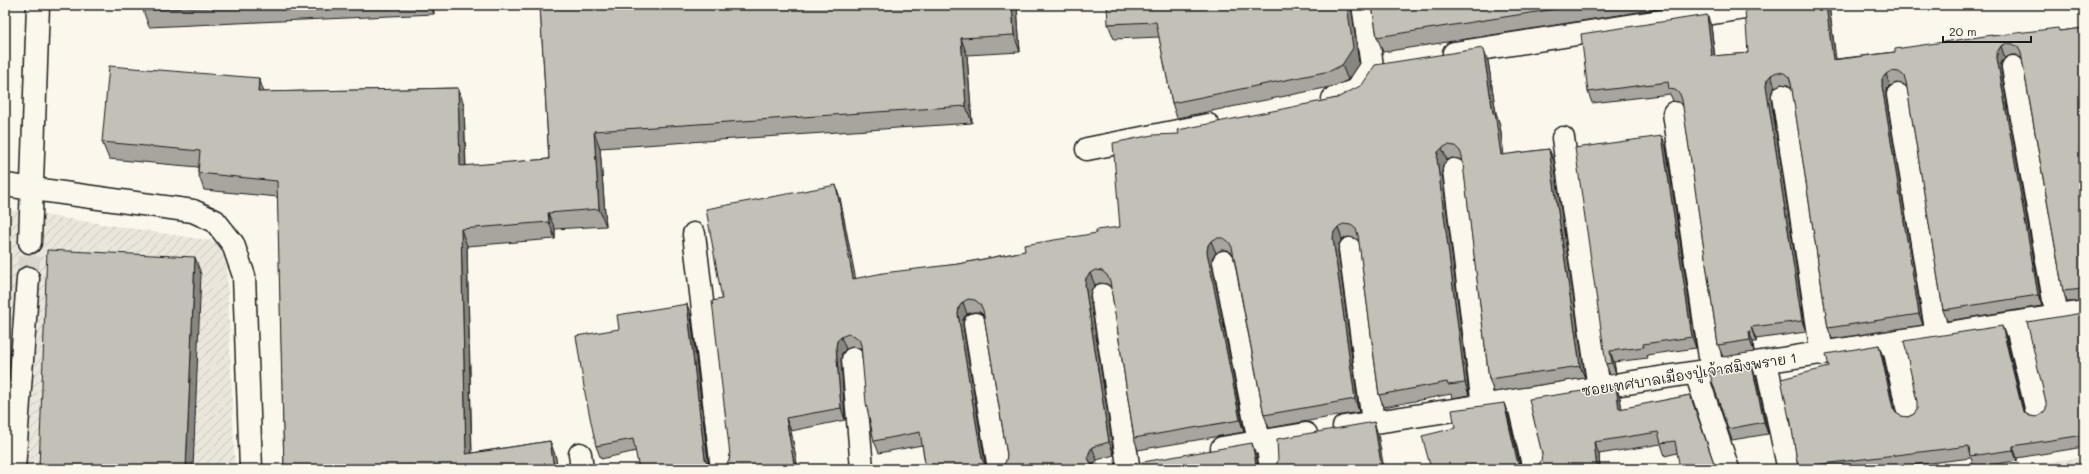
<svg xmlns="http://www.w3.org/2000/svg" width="2089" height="474" font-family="Mali,'Playpen Sans Thai',sans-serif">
<defs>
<pattern id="industrial-furrows" width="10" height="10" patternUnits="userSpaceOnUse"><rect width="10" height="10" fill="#eae6dc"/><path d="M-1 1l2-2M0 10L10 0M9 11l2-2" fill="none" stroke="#c8c5bc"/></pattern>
</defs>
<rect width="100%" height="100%" fill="#fbf7ec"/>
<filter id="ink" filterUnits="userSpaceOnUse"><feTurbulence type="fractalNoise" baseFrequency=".025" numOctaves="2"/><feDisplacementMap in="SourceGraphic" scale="8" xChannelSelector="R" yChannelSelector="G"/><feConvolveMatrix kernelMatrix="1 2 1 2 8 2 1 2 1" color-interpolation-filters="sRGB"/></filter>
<g filter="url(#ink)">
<g fill="url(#industrial-furrows)">
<path d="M5,209L226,243L235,469H5Z"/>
<path d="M2084,457V469H1994Z"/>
</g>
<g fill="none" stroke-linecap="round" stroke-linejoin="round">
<path stroke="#dad6cd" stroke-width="22" stroke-dasharray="22 11" stroke-linecap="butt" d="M28,278L30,242"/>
<g stroke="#1c1c1c" stroke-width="25">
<g id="minor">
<path d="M1454,53L1765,5"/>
<path d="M2013,67L2057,317"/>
<path d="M1898,95L1937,335"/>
<path d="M1783,96L1822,354"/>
<path d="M1333,99L1356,90L1372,66L1363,5"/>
<path d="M1674,113L1712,371"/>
<path d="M1563,138L1599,389"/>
<path d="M1087,149L1208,125"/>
<path d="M1454,170L1483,406"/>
<path d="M5,185L193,211L215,221L233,244L244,276L251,469"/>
<path d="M694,234L722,469"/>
<path d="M30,242L38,5"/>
<path d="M1350,249L1373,422"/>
<path d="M1224,262L1259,442"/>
<path d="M1102,295L1128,465"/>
<path d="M2016,323L2038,416"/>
<path d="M975,324L999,469"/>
<path d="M1893,343L1909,416"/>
<path d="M853,359L862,469"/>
<path d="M1766,362L1787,461"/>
<path d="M1696,373L1728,469"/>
<path d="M1518,401L1534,469"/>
<path d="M1344,427L2084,312"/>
<path d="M1267,441L1271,469"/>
<path d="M1222,448L1306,434"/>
<path d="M580,454L582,469"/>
<path d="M14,469L28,278"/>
</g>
</g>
<use href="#minor" stroke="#fbf7ec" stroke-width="22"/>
</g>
<g fill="#a8a59e" stroke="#1c1c1c">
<path d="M142,5H433L434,14L149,27L143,10Z"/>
<path d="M540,5H1017L1020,52L967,55L972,123L600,148L606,226L555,229V239L467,246L472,453L550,441L556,458L284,469L278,197L204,190L198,173V167L109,159L102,142L264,92L458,88L464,105L466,166L549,159Z"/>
<path d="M1372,5H1683L1383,52L1377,37Z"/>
<path d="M1829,5L1836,59L1895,52L1992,36L2059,31L2084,28V301L2067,302L2063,291L2022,59L2017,55H2011L2005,58L2001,63V69L2042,306L1947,321L1943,310L1907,87L1903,84L1896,83L1890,86L1886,90V97L1923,325L1832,339L1828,328L1792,88L1788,85L1781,84L1775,87L1772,91L1771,98L1806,332L1756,339V342H1753L1754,352L1723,357L1718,345L1683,105L1679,102L1673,101L1670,94L1592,103L1588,92L1707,15L1711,26L1715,56L1748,53Z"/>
<path d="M1351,6L1359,63L1348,80L1335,86L1177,118L1172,103L1159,37L1114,39L1108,24Z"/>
<path d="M1488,61L1496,113L1500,125L1504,155L1549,149L1554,161L1585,378L1494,392L1489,379L1463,161L1459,159L1452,158L1447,160L1443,165L1442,172L1469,395L1452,398L1451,394L1384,407L1379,395L1359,241L1355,238L1348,237L1342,239L1339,244L1338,251L1359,412L1269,428L1264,415L1233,254L1228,250H1221L1216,253L1212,258V264L1244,432L1138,450L1134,438L1111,287L1107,284L1100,283L1095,285L1091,290L1090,297L1114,455L1097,460L1093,466H1003L1006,461L1007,455L984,316L980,312H973L967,314L963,319V326L986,465L926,469L922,445L879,453L874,441L861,350L859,348L852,347L846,349L842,353L841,360L845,420L791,431L798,469H719L725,466L729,461L730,455L722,299L840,198L855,279L958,264L1025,251L1097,233L1120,227L1179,134L1337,98Z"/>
<path d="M1662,136L1666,147L1696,348L1647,355L1648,358L1614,362L1616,374L1610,375L1606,364Z"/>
<path d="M687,304L691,317L709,465L713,468L639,469L636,451L601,459L596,446L619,329Z"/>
<path d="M2084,312V447L2017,458V461L1974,467L1971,458L1880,469H1798L1792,425L1789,418L1829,367L1879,345L1883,357L1895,413L1901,416L1908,417L1914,414L2002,326L2006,337L2024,413L2030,416L2037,417L2042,414L2046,409L2082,313Z"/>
<path d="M1756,377L1768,434L1732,440L1728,429Z"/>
<path d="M1616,386L1620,398L1622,409L1690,395L1677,453L1665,456L1661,444L1599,454L1600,469H1431L1455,428L1504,403L1508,415L1520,465L1526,468L1532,469L1538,465Z"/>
</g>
<g fill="#888681" stroke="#1c1c1c">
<path d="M430,5H433L434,14Z"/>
<path d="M1012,5H1017L1020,52L1014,35Z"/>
<path d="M1347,5H1351L1359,63L1348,80L1342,65Z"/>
<path d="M1826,5H1829L1837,71L1833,60Z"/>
<path d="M1707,15L1711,26L1716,68L1712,56Z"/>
<path d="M961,38L967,55L972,123L966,106Z"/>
<path d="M2001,46L2005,58L2001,63V69L2042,306L2038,295L1997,58V52Z"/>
<path d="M1483,48L1488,61L1496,113L1500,125L1505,168L1501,155L1493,113Z"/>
<path d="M1886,74L1890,86L1886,90V97L1923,325L1919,314L1882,86V79Z"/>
<path d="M1771,75L1775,87L1772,91L1771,98L1806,332L1802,321L1766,86L1767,80Z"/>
<path d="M259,78L265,95L258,92Z"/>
<path d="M458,88L464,105L466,183L460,166Z"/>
<path d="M594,131L600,148L606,226L599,209Z"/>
<path d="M1662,136L1666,147L1696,348L1692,337Z"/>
<path d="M1442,148L1447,160L1443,165L1442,172L1469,395L1465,383L1437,159L1438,152Z"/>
<path d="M1549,149L1554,161L1585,378L1580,366Z"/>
<path d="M836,185L840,198L858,291L853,279Z"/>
<path d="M548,213L555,229V239L549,222Z"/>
<path d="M1338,227L1342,239L1339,244L1338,251L1359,412L1355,399L1333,238L1334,232Z"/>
<path d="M461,229L467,246L472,469L466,454Z"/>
<path d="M1211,241L1216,253L1212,258V264L1244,432L1240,420L1207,252L1208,245Z"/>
<path d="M195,257L201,274L193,469H186Z"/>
<path d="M1090,273L1095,285L1091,290L1090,297L1114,455L1109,442L1085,285L1086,278Z"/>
<path d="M963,302L967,314L963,319V326L986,469L982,459L958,314L959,307Z"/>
<path d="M687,304L691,317L709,469L705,459Z"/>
<path d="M2002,326L2006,337L2026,419L2022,408Z"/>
<path d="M1751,327L1756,339V342Z"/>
<path d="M1749,331L1753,342L1754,352L1750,340Z"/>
<path d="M841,337L846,349L842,353L841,360L845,420L841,408L836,347L837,341Z"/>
<path d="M1879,345L1883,357L1897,419L1893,408Z"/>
<path d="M1610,351L1614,362L1616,374L1612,363Z"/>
<path d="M1752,366L1756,377L1768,434L1764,422Z"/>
<path d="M1616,386L1620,398L1624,422L1619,409Z"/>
<path d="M1504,403L1508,415L1521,469L1517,460Z"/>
<path d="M786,418L791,431L798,469H796L794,464Z"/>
<path d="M1374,422L1378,434L1384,469H1382Z"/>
<path d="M550,441L556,458L558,469H554Z"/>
<path d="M1594,442L1599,454L1600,469H1597Z"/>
<path d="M1252,443L1256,455L1259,469L1256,464Z"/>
<path d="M2013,446L2017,458V461L2013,450Z"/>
<path d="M1092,447L1097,460L1093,465V469L1088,458L1089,453Z"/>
</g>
<g fill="#c3c0b8" stroke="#1c1c1c">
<path d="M142,5H252L143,10Z"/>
<path d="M540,5H1012L1014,35L961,38L966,106L594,131L599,209L548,213L549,222L461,229L466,454L550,441L554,469H284L277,181L198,173L200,151L102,142L109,66L259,78L258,92L458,88L460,166L549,159Z"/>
<path d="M1107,5H1347L1353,48L1342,65L1330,71L1172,103L1156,22L1108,24Z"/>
<path d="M1372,5H1581L1377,37Z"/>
<path d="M1762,5H1826L1833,60L1895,52V49L1992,35V36L2058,28L2059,31L2084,28V289L2063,291L2021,53L2018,47L2013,44L2007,43L2001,46L1997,52V58L2038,295L1943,310L1906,82L1904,76L1899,72L1891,71L1886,74L1882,79V86L1919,314L1828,328L1791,83L1789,77L1784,73L1777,72L1771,75L1767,80L1766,86L1802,321L1751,327L1752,330L1749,331L1750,340L1718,345L1682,100L1680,94L1675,90L1669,89L1668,82L1588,92L1581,34L1707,15L1712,56L1748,53L1745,9Z"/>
<path d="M1483,48L1493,113H1495L1501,155L1549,149L1580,366L1489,379L1462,156L1460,151L1455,146L1448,145L1442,148L1438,152L1437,159L1465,383L1448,385L1447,382L1379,395L1358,235L1356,229L1351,225L1343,224L1338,227L1334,232L1333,238L1355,399L1264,415L1232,247L1229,242L1224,238H1217L1211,241L1208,245L1207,252L1240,420L1134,438L1110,281L1107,275L1102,271L1095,270L1090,273L1086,278L1085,285L1109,442L1092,447L1089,453L1088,458L1091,464L1096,468L1103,469H996L1003,466L1006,461L1007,455L983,310L980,304L975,300L968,299L963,302L959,307L958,314L982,459L985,465L990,468L996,469H926L920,432L874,441L866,403L861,345L859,339L854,336L848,334L841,337L837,341L836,347L841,408L786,418L794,464L769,469H719L725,466L729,461L730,455L712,301L722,299L706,209L836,185L853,279L883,273L958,264L1025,251L1024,245L1097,233L1096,230L1120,227L1113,143L1152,135L1179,134L1178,130L1337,98L1362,85L1375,65Z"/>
<path d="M1662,136L1692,337L1643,344L1644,347L1610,351L1612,363L1606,364L1575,148Z"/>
<path d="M47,250L195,257L186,469H39Z"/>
<path d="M687,304L705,459L708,464L713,468L719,469H639L633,439L596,446L585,393L576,336L619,329L617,315Z"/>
<path d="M2084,312V435L2013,446V450L1970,456L1969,446L1798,467L1790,417L1789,418L1781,379L1829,367L1826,354L1879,345L1893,408L1896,413L1901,416L1908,417L1914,414L1917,409V402L1904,341L2002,326L2022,408L2025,413L2030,416L2037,417L2042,414L2046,409V402L2027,322L2082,313Z"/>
<path d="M1752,366L1764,422L1728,429L1709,372Z"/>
<path d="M1616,386L1619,409L1690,395L1716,469H1680L1675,441L1661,443L1658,432L1594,442L1597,469H1431L1422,436L1455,428L1452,410L1504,403L1517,460L1520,465L1526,468L1532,469L1538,465L1541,461L1542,454L1529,399Z"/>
<path d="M1374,422L1382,469H1103L1252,443L1256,464L1262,468L1269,469L1275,466L1278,461L1277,439Z"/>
</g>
</g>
<g text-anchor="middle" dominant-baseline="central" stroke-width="3" stroke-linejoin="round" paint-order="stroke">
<g font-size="14" fill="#1c1c1c" stroke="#fbf7ec">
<text transform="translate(1689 374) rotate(-9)">ซอยเทศบาลเมืองปู่เจ้าสมิงพราย 1</text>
</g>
</g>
<rect width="2089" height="474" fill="none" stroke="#fbf7ec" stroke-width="20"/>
<rect x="10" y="10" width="2069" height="454" fill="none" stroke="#1c1c1c" stroke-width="1.5" filter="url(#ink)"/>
<path d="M1943 36v6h88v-6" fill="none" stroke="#1c1c1c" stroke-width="2"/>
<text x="1949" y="36" font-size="12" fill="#1c1c1c" stroke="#fbf7ec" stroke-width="3" paint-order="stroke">20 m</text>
</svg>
